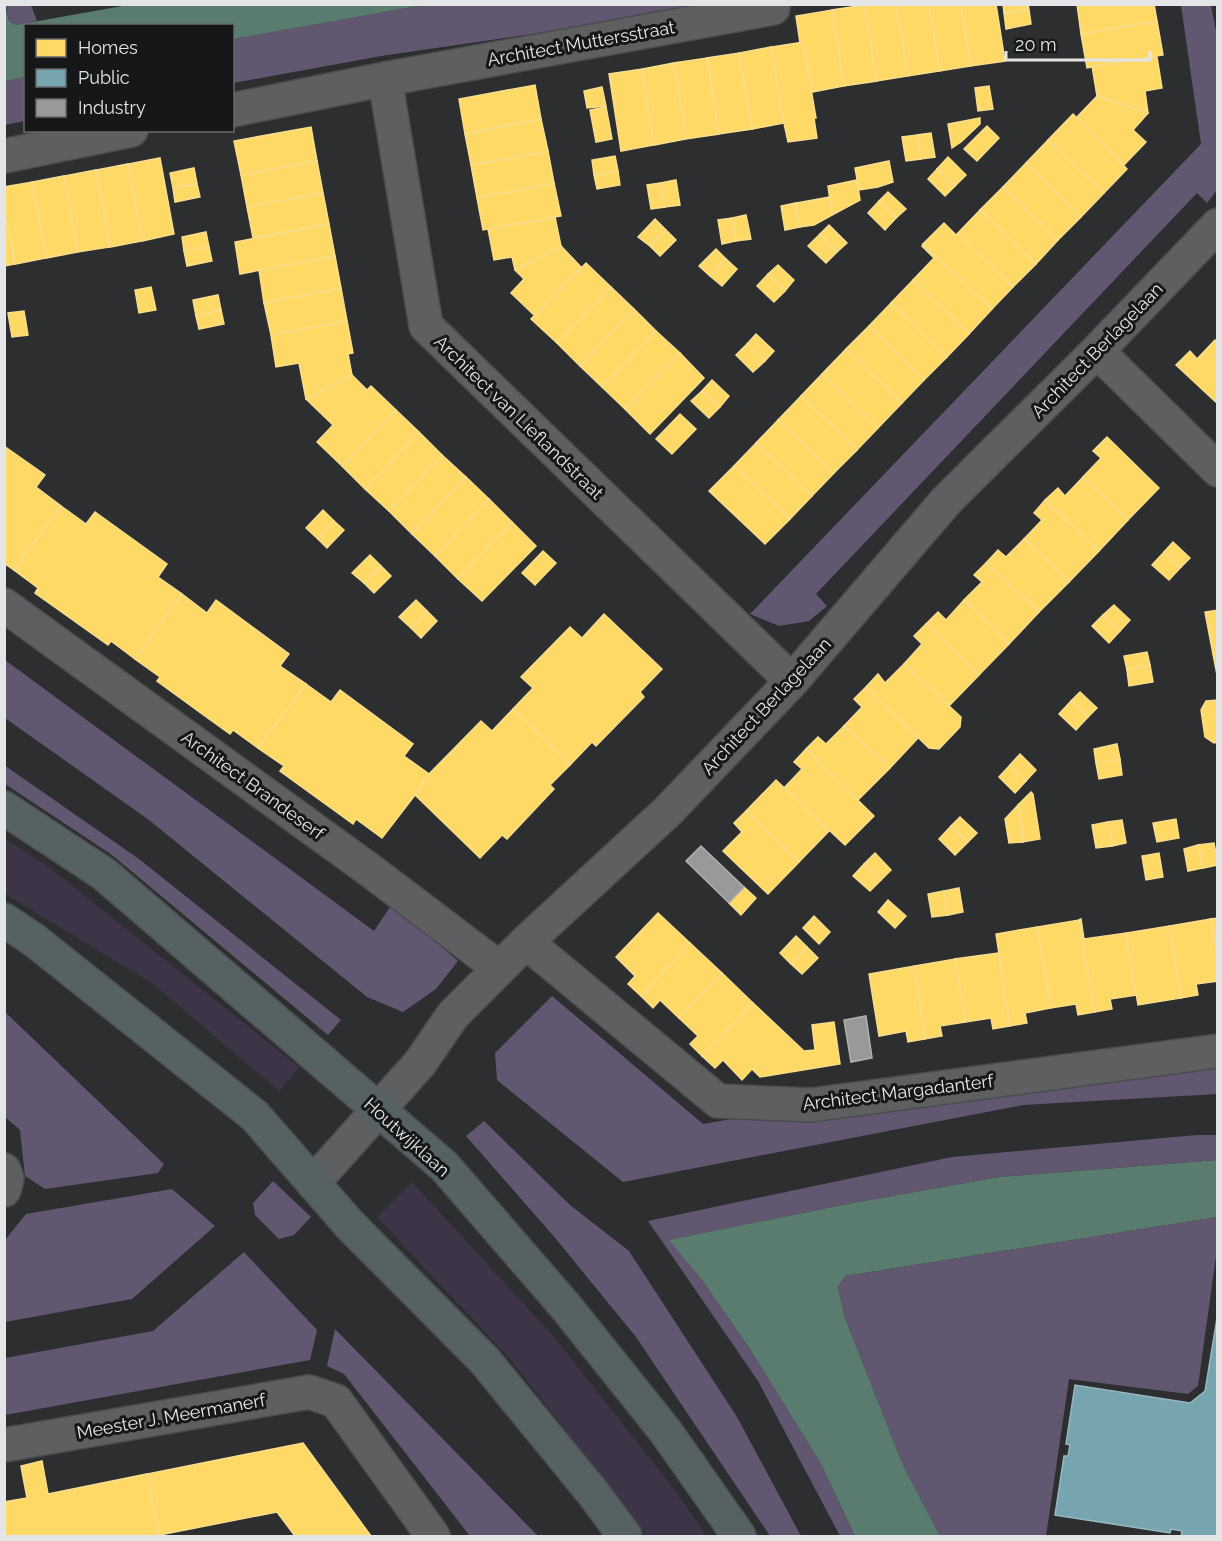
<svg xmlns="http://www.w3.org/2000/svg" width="1222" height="1541" font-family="Raleway,sans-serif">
<rect width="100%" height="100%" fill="#2c2e30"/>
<g fill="#3d3547">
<path d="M5,839L50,868L299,1067L279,1091L152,983L5,894Z"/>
<path d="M412,1182L554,1337L667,1480L707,1536H647L509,1358L377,1217Z"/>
</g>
<g fill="#625770">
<path d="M6,5H31L37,21L16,25L9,21Z"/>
<path d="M424,5H719L717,7L381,56L233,83L232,39Z"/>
<path d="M1181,5H1211L1218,42L1217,190L1207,203L1197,193L816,594L827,606L809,621L779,626L750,614L1201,144Z"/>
<path d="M25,77V121L5,125L4,81Z"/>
<path d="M5,660L374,931L392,904L458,961L436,989L403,1012L367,997L149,820L5,718Z"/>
<path d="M4,765L139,859L341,1020L328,1035L112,855L5,784Z"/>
<path d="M552,996L703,1124L811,1105L1217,1040V1094L1023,1105L623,1182L497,1080L495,1053Z"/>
<path d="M4,1011L164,1164L158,1173L45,1189L25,1176L20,1130L5,1117Z"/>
<path d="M484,1121L570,1205L629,1251L737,1417L801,1536H770L636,1337L556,1239L466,1136Z"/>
<path d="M1197,1135H1217V1160L999,1177L847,1204L670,1240L702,1280L750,1349L821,1464L855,1536H840L758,1381L648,1221L952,1157Z"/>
<path d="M273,1181L311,1217L294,1235L279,1239L255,1215L253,1203Z"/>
<path d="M172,1189L215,1226L132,1299L5,1322V1240L26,1214Z"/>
<path d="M1217,1217V1256H1216L1198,1386L1188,1394L1069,1379L1046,1536H940L903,1465L845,1318L838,1287L845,1276Z"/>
<path d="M244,1252L317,1330L310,1360L5,1415V1358L153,1331Z"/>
<path d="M335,1329L538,1536H470L344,1374L327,1366Z"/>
</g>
<g fill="#5a7c6e">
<path d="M5,4L9,21L16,25L128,5H424L233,39L232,26H26L25,77L5,81Z"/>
<path d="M1217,1160V1217L845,1276L838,1287L845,1318L903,1465L940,1536H855L821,1464L750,1349L702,1280L669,1240L847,1204L999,1177Z"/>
</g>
<g fill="#ffd966" stroke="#f7dd8d" stroke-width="1.5">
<path d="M896,4H929L940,71L908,76Z"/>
<path d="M896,4L908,76L877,81L864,5Z"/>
<path d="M929,4H961L971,66L940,71Z"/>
<path d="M961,4H996L1005,61L971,66Z"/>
<path d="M1003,4H1028L1029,10L1004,13Z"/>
<path d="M1077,4H1154L1157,21L1081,34Z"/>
<path d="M864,5L877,81L844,86L832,10Z"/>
<path d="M832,10L844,86L812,92L803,42L800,43L796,16Z"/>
<path d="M1029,10L1031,24L1006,29L1004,13Z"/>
<path d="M1157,21L1163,55L1087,68L1081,34Z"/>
<path d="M803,42L816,118H814L817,138L788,142L784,123L771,47Z"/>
<path d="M771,47L784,123L752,129L739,53Z"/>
<path d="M739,53L752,129L719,134L707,58Z"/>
<path d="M1157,57L1162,88L1145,91L1148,113L1097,96L1092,66Z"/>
<path d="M707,58L719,134L686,139L674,63Z"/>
<path d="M674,63L686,139L654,145L642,69Z"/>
<path d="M642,69L654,145L621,151L609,74Z"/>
<path d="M535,85L541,119L465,134L459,99Z"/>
<path d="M989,86L993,109L978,111L975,88Z"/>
<path d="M602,87L606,106L587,108L584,91Z"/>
<path d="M1097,96L1148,113L1133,130L1146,142L1124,165L1076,118Z"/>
<path d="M606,107L612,139L596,142L590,110Z"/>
<path d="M1073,114L1127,169L1104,193L1048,140Z"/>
<path d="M980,118V124L961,142L952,148L948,124Z"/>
<path d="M541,119L548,151L471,165L465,134Z"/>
<path d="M987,126L999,138L977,161L964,149Z"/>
<path d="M311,127L317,161L241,175L234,141Z"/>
<path d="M931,133L935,157L921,159L917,135Z"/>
<path d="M917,135L921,159L906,161L902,137Z"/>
<path d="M1048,140L1104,193L1081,217L1026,163Z"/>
<path d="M548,151L554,183L477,198L471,165Z"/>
<path d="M615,156L618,171L594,175L592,160Z"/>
<path d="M948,157L966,175L955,186L937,169Z"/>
<path d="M160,158L174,234L142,241L128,164Z"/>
<path d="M317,161L323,193L247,207L241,175Z"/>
<path d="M889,161L893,182L878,187L859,190L855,168Z"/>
<path d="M1026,163L1081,217L1058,240L1003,187Z"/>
<path d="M128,164L142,241L110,247L96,170Z"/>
<path d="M194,168L197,184L173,188L170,173Z"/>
<path d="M937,169L955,186L945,196L928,179Z"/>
<path d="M96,170L110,247L78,252L64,176Z"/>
<path d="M618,171L620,185L597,189L594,175Z"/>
<path d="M64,176L78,252L46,258L32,182Z"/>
<path d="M676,180L680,205L665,207L660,183Z"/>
<path d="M857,180L860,200L832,215L828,186Z"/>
<path d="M32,182L46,258L15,264L4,210V187Z"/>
<path d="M554,183L561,216L483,230L477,198Z"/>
<path d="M660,183L665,207L651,209L647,185Z"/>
<path d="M197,184L200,197L175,202L173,188Z"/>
<path d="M1003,187L1058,240L1036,264L980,210Z"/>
<path d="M888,192L906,209L896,218L879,201Z"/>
<path d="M323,193L329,224L253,238L247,207Z"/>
<path d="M830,197L832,215L814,225L800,227L796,203Z"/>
<path d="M879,201L896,218L885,230L868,213Z"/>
<path d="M796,203L800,227L785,230L781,206Z"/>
<path d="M4,210L15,264L4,266Z"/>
<path d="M980,210L1036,264L1013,287L958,233Z"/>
<path d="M746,215L751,239L736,241L732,218Z"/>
<path d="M555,217L561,246L515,270L512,257L494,260L488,229Z"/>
<path d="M732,218L736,241L722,244L718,220Z"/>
<path d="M655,219L666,230L650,246L638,237Z"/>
<path d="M944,223L956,235L958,233L1013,287L992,309L923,244Z"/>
<path d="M329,224L335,256L240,274L235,242Z"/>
<path d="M829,225L847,243L837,252L820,234Z"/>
<path d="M666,230L676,240L660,256L650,246Z"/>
<path d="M206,232L209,247L184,251L182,237Z"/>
<path d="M820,234L837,252L826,263L808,246Z"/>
<path d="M923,244L992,309L969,334L913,280L934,258L922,246Z"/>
<path d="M561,246L581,267L535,316L511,293L524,279L515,270Z"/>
<path d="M209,247L212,261L187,266L184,251Z"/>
<path d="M716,249L726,259L710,276L699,266Z"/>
<path d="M335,256L341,288L264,303L259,270Z"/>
<path d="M726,259L737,269L722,286L710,276Z"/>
<path d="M586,263L611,287L557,343L531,319Z"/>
<path d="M778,265L794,280L785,291L768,274Z"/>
<path d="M768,274L785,291L774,302L757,286Z"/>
<path d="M913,280L969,334L947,357L891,303Z"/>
<path d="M151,287L156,310L139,313L135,290Z"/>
<path d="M611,287L634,309L580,366L557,343Z"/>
<path d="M341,288L347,321L271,335L264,303Z"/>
<path d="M218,295L221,310L196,316L193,300Z"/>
<path d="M891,303L947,357L924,380L869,326Z"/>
<path d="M634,309L656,331L602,387L580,366Z"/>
<path d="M221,310L224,324L199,329L196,316Z"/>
<path d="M24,311L28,335L12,337L8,313Z"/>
<path d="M347,321L353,353L348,354L352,375L306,399L299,363L276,367L271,335Z"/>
<path d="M869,326L924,380L902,403L846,349Z"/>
<path d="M656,331L680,353L625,409L602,387Z"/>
<path d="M756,334L774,351L765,361L747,344Z"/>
<path d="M1215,340L1218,342V404L1176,365L1190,351L1197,359Z"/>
<path d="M747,344L765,361L753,372L736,355Z"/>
<path d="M846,349L902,403L878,428L822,374Z"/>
<path d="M680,353L704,378L650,434L625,409Z"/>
<path d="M822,374L878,428L857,450L801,396Z"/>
<path d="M352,375L367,390L371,386L396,410L342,466L317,442L333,425L306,399Z"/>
<path d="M712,380L729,396L720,407L702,391Z"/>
<path d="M702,391L720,407L709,418L691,401Z"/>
<path d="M801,396L857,450L834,473L778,420Z"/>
<path d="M396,410L419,432L365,489L342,466Z"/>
<path d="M680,414L696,429L672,454L656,439Z"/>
<path d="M778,420L834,473L812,496L756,443Z"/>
<path d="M419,432L442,455L389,511L365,489Z"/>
<path d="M1107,437L1159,488L1128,520L1083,477L1101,458L1093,451Z"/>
<path d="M756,443L812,496L790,519L734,466Z"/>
<path d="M4,446L45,475L36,487L61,506L14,570L4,563Z"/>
<path d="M442,455L466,477L412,534L389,511Z"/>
<path d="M734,466L790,519L765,544L709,491Z"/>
<path d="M466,477L489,499L435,556L412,534Z"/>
<path d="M1083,477L1128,520L1099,551L1045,500L1058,488L1065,496Z"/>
<path d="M489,499L512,522L458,579L435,556Z"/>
<path d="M1045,500L1099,551L1069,582L1024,539L1042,520L1034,513Z"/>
<path d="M61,506L86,524L95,512L167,564L158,577L182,594L135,659L111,641L108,645L35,593L38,588L14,570Z"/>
<path d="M323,510L334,521L318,539L306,528Z"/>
<path d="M334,521L344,530L327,548L318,539Z"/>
<path d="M512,522L536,546L482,601L458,579Z"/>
<path d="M1024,539L1069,582L1039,612L986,563L998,550L1006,557Z"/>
<path d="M1173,542L1190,558L1181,567L1164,552Z"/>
<path d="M543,551L556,563L535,585L522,573Z"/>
<path d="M1164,552L1181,567L1169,580L1152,565Z"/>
<path d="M370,555L381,566L364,583L352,573Z"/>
<path d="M986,563L1039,612L1009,644L964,600L982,582L974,575Z"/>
<path d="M381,566L391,576L374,593L364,583Z"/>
<path d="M182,594L207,613L216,600L289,654L280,666L306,684L258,748L233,730L230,734L209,719L157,681L160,677L135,659Z"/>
<path d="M416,600L427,611L411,628L399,617Z"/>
<path d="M964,600L1009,644L979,675L926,624L938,612L946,620Z"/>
<path d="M1114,605L1130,620L1120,631L1103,615Z"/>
<path d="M1218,610V653L1213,654L1205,612Z"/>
<path d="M427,611L437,621L421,638L411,628Z"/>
<path d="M604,614L662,669L640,692L644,697L596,746L592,742L570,765L513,709L533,688L521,677L570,627L582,638Z"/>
<path d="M1103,615L1120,631L1109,643L1092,626Z"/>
<path d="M926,624L979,675L949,706L904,664L922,644L914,636Z"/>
<path d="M1147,652L1150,665L1127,670L1124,656Z"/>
<path d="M1218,653V680L1213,654Z"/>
<path d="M904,664L961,717L960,727L939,749L929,748L866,687L878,674L885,683Z"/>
<path d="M1150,665L1153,682L1129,686L1127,670Z"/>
<path d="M306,684L331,702L340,690L413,744L404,756L429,774L415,795L382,838L356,819L353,824L280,771L284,766L258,748Z"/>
<path d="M866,687L918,738L890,768L844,726L862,707L854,699Z"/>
<path d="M1080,692L1097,708L1088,717L1071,701Z"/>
<path d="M1218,700V742L1214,743L1205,737L1201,710L1206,701Z"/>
<path d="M1071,701L1088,717L1076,730L1059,714Z"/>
<path d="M513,709L570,765L550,785L554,789L507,839L502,835L480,858L415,795L429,774L481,721L492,731Z"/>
<path d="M844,726L890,768L858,800L806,749L818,737L826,744Z"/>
<path d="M1117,744L1120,759L1096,763L1094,749Z"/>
<path d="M806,749L874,816L845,845L784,788L802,769L794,762Z"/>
<path d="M1020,754L1036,770L1026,781L1010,765Z"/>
<path d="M1120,759L1122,775L1099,779L1096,763Z"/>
<path d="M1010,765L1026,781L1015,793L999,777Z"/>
<path d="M776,780L829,831L799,862L746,811Z"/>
<path d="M1031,792L1033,794L1040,839L1023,842L1018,805Z"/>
<path d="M1018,805L1023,842L1009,843L1005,819Z"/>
<path d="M746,811L799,862L768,894L723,851L742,832L734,823Z"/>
<path d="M960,817L977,833L968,842L951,826Z"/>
<path d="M1176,819L1179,838L1157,842L1153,823Z"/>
<path d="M1122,820L1126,843L1112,846L1108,822Z"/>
<path d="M1108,822L1112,846L1096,848L1092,825Z"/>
<path d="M951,826L968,842L955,855L939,839Z"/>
<path d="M1214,843L1218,865L1203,868L1198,845Z"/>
<path d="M1198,845L1203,868L1188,871L1184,849Z"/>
<path d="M875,853L891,870L881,880L864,864Z"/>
<path d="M1159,853L1163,877L1146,880L1142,856Z"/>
<path d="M864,864L881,880L870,891L853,876Z"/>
<path d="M744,887L756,898L741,915L729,903Z"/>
<path d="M959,888L963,912L948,915L944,891Z"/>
<path d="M944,891L948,915L932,917L928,894Z"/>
<path d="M888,900L906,916L895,928L878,912Z"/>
<path d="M658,913L690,943L641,996L628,984L635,976L616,957Z"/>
<path d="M814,916L830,932L819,944L803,928Z"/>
<path d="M1218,918V958L1210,919Z"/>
<path d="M1081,919L1084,939L1126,933L1136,995L1110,999L1112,1009L1095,1012L1079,920Z"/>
<path d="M1210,919L1218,958V981L1196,984L1198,995L1181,998L1169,926Z"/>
<path d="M1079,920L1095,1012L1078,1015L1076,1004L1051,1008L1037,927Z"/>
<path d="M1169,926L1181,998L1138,1005L1126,933Z"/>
<path d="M1037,927L1051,1008L1025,1013L1027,1023L1010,1026L996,934Z"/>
<path d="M796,936L807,947L791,964L780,953Z"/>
<path d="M690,943L722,973L679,1018L660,1000L653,1008L641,996Z"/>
<path d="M807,947L818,958L802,974L791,964Z"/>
<path d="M998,953L1010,1026L993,1029L991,1018L966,1022L955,959Z"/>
<path d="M955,959L966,1022L940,1026L942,1036L925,1039L914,966Z"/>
<path d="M914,966L925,1039L908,1042L906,1031L879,1036L869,974Z"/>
<path d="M722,973L753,1003L702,1056L690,1044L698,1036L679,1018Z"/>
<path d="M753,1003L804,1051L815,1050L812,1025L834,1022L840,1064L760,1077L752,1069L742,1080L723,1060L715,1068L702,1056Z"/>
<path d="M303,1443L371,1536H295L277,1512L159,1535L147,1474Z"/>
<path d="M42,1461L48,1494L147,1474L159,1535L152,1536H4V1502L27,1498L21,1466Z"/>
</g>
<path fill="#76a5af" stroke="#97b8c0" stroke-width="1.5" d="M1218,1312V1536H1181L1182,1531L1171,1529L1170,1533L1055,1515L1064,1456H1068L1070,1445L1066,1444L1075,1385L1190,1403L1205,1391Z"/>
<g fill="#999" stroke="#afb0b0" stroke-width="1.5">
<path d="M701,846L744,887L729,903L686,861Z"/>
<path d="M866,1016L872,1058L851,1062L844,1020Z"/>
</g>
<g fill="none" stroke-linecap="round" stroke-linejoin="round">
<g stroke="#4a4c4e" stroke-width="36">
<g id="minor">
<path d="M385,79L426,326L792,681"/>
<path d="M232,110L385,79L773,8V4"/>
<path d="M4,156L131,130"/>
<path d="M1097,351L1218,470"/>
<path d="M4,605L371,871L499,968"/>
<path d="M526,942L718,1101L811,1105L1218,1051"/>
<path d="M4,1170L7,1179L4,1190"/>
<path d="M313,1183L420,1063L453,1015L526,942L668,811L792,681L946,501L1097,351L1218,225"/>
<path d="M4,1445L309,1392L336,1401L433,1536"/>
</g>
</g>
<g stroke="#4a4c4e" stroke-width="36">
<g id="major">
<path d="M4,808L104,874L444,1166L566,1307L666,1432L739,1536"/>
<path d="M4,920L34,940L255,1116L349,1224L485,1361L593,1493L625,1536"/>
</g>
</g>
<use href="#minor" stroke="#5d5f60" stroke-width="33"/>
<use href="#major" stroke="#566163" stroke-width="33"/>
</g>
<g text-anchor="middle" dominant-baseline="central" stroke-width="6" stroke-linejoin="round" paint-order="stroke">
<g font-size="18" fill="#e3e5e7" stroke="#151718">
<text transform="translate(581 43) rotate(-10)">Architect Muttersstraat</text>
<text transform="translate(1097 350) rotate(-46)">Architect Berlagelaan</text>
<text transform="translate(519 417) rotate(44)">Architect van Lieflandstraat</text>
<text transform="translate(766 706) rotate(-47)">Architect Berlagelaan</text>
<text transform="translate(253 785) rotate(36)">Architect Brandeserf</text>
<text transform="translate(898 1092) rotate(-7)">Architect Margadanterf</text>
<text transform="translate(407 1137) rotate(42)">Houtwijklaan</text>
<text transform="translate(171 1416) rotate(-10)">Meester J. Meermanerf</text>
</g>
</g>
<rect width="1222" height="1541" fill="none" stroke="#e3e5e7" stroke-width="12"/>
<rect x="24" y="24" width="210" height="108" fill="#151718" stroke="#67696b" stroke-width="1.5"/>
<rect x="36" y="39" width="30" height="18" fill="#ffd966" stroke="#67696b" stroke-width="1.5"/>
<text x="78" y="54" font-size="18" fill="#e3e5e7">Homes</text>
<rect x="36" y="69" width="30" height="18" fill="#76a5af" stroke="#67696b" stroke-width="1.5"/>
<text x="78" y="84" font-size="18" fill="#e3e5e7">Public</text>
<rect x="36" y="99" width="30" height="18" fill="#999999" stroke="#67696b" stroke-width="1.5"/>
<text x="78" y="114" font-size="18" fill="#e3e5e7">Industry</text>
<path d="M1006 51v9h144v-9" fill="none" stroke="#e3e5e7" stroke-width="3"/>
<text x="1015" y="51" font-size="18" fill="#e3e5e7" stroke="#151718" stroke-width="4.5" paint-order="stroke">20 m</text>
</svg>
